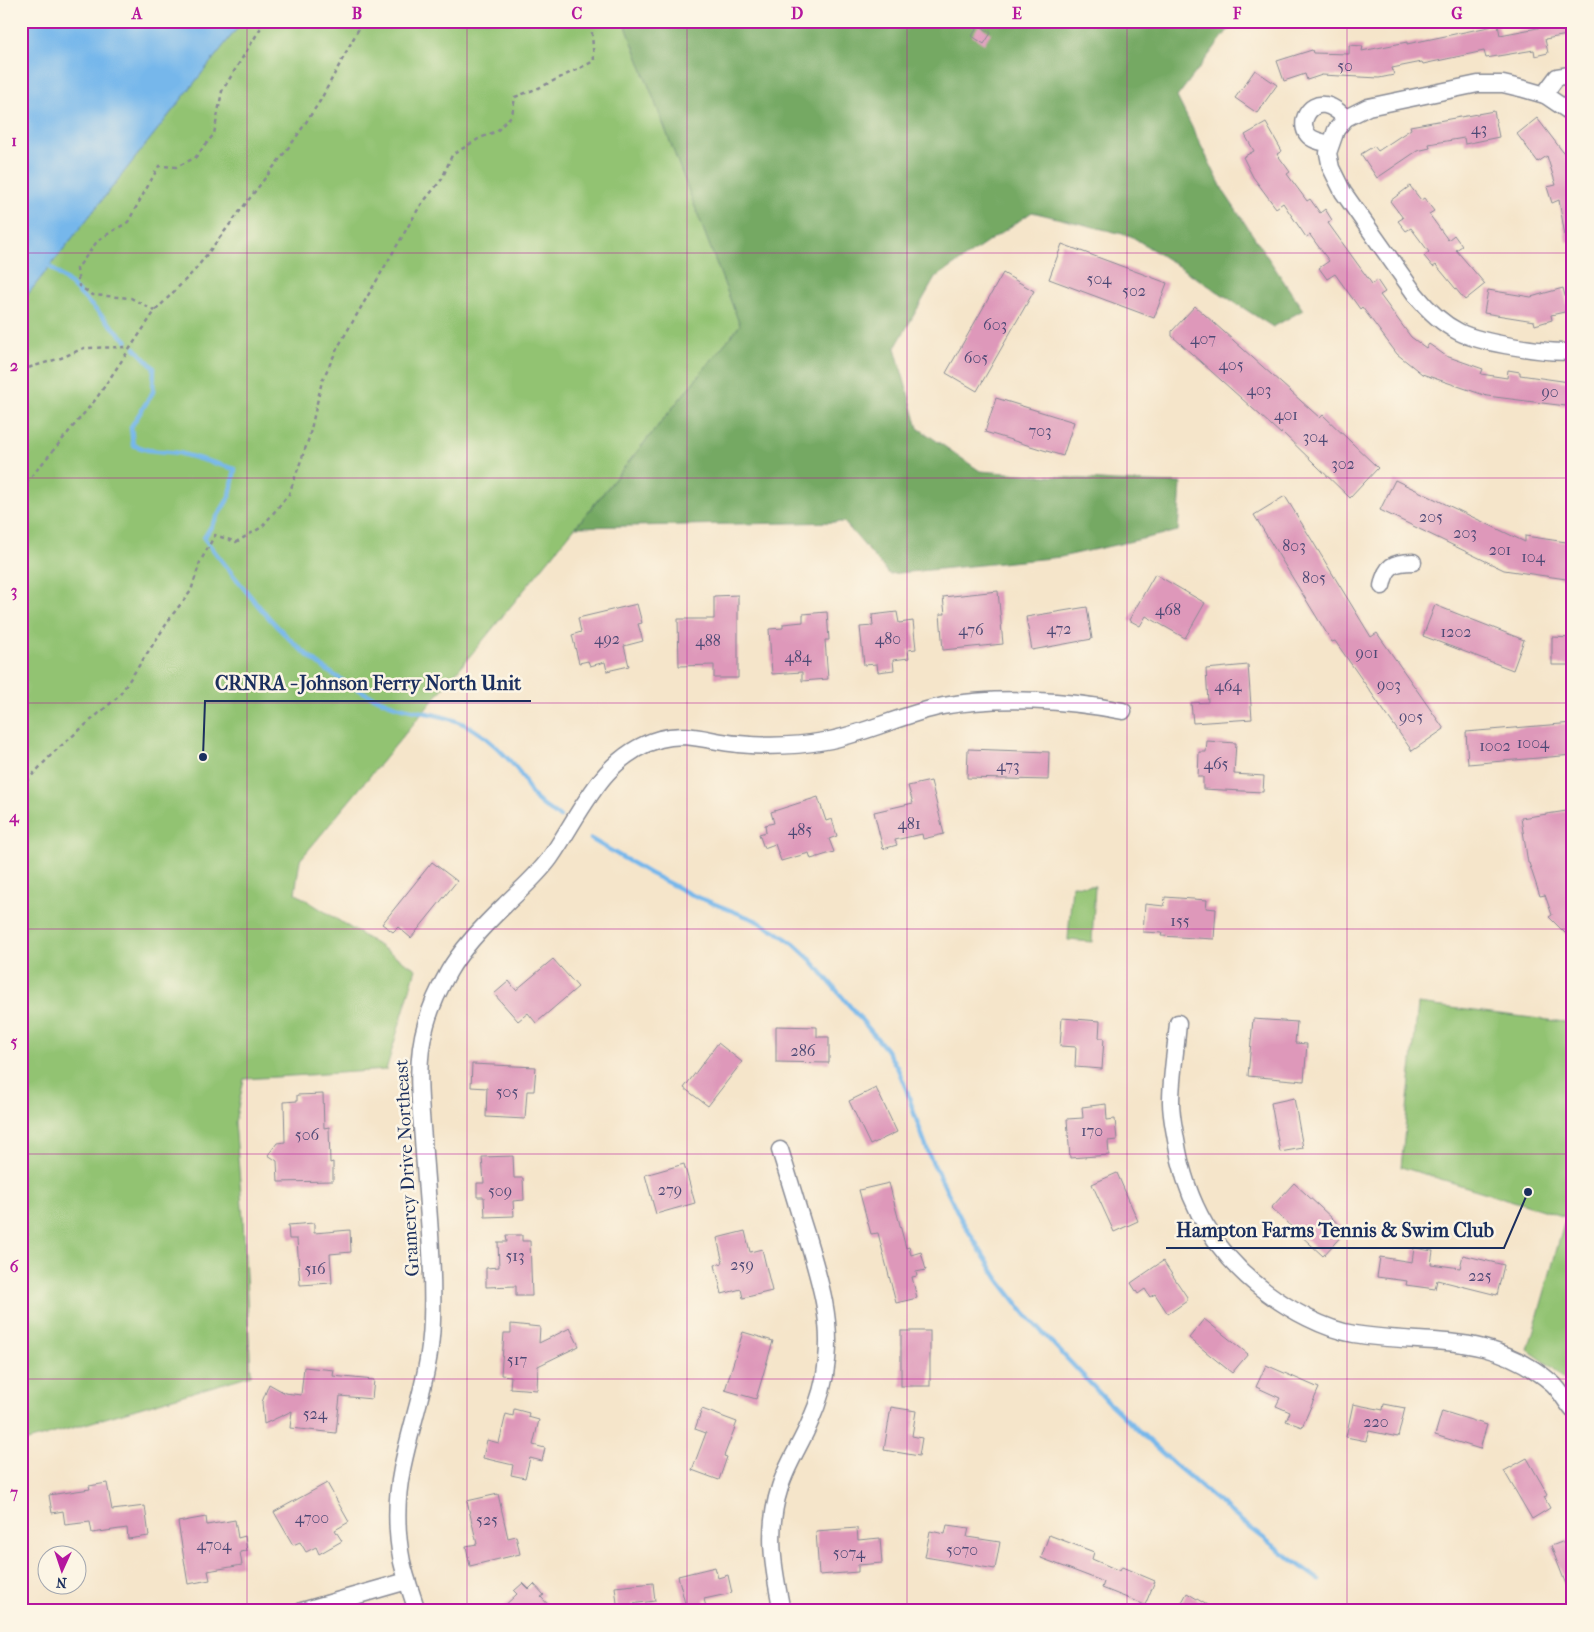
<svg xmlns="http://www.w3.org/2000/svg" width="1594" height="1632" font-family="'IM FELL French Canon',serif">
<rect width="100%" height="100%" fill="#fcf5e5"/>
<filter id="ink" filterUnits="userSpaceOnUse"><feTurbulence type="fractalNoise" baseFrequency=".02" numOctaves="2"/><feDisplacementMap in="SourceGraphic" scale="10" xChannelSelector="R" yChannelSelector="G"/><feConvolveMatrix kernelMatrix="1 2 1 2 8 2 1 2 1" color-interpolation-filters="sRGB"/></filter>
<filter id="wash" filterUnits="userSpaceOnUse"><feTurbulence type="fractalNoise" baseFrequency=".0096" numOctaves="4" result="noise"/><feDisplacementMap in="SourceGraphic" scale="20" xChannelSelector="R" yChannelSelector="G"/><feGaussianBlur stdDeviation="1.12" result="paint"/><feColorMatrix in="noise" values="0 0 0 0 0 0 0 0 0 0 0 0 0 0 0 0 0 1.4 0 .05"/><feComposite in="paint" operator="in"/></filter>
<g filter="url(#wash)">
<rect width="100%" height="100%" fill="#f5e5ca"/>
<g fill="#92c372" stroke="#567968">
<path d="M243,21H624L740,325L489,633L300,860L295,893L416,969L386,1070L244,1079L235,1122L243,1218L251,1375L21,1443V303Z"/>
<path d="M1072,885L1095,886L1092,942L1068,940Z"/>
<path d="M1418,1004L1573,1023V1389L1552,1367L1528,1350L1566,1217L1401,1167Z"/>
</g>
<path fill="#75a964" stroke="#486c61" d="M624,21H1267L1228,30L1177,97L1224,192L1303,310L1273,327L1131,236L1032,212L935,278L895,348L918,428L980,471L1114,481L1181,483L1178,531L1061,557L889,574L844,522L576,527L740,325Z"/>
<path fill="#76b7eb" stroke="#4873a4" d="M31,21H243L21,303V35Z"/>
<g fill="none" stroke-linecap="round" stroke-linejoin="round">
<g stroke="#76b7eb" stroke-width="4.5">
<path d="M47,264L68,282L127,341"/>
<path d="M135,348L154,368L153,392L131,427L133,445L148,450L179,453L235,469L230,496L204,538C249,596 294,657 361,691C375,698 392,706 407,709C430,714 453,717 473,729C491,740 506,755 520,773C525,780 528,789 533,796C540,804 550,811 560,817"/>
<path d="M591,839L649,873L690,894L755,920L775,931L794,944L811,960L886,1049L898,1069L907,1091L914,1113L930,1157L961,1219L998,1279L1026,1315L1106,1400L1174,1464L1245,1524L1319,1580"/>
</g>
</g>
<g id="blocks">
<g fill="#de98ba">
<path d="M1547,21H1573V34L1545,39L1548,53L1535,56L1534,50L1486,58L1484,51L1423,64L1422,62L1392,68L1394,75L1379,78L1322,75L1307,80L1305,74L1284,81L1277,61L1312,50L1313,53L1349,54V45L1363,46L1362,51L1407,42V44L1498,25L1500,35L1548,26Z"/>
<path d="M979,25L991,33L984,44L972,36Z"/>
<path d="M1255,70L1277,85L1257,113L1235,98Z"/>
<path d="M1494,111L1499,137L1465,144L1464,138L1429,144L1430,148L1417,151L1377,178L1361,154L1374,146L1378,151L1411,129L1410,126Z"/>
<path d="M1537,118L1573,165V241L1566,242L1559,200L1552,203L1547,187L1556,185L1547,156L1538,162L1517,134Z"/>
<path d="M1266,123L1282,151L1277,154L1290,172L1287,174L1307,201L1310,199L1320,213L1325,209L1332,220L1328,223L1372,284L1377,280L1385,292L1380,295L1411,337L1426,348L1429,344L1446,356L1483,369L1481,374L1507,378L1508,370L1520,372V375L1569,382L1566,406L1487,396L1422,374L1397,354L1362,307L1360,309L1335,274L1327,279L1319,268L1329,261L1310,235L1306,237L1283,203L1276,208L1253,177L1243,157L1254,151L1245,135Z"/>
<path d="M1410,186L1421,200L1424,198L1434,211L1429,214L1448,240L1454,235L1462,246L1456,250L1485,284L1465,300L1436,265L1433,267L1424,256L1429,252L1411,228L1406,231L1398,221L1403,218L1390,201Z"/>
<path d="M1062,244L1167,283L1154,318L1049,279Z"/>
<path d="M1003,273L1034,291L977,391L946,373Z"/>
<path d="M1563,288L1569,311L1551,315L1552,320L1535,325L1534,321L1484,313L1488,290L1531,297Z"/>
<path d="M1195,306L1320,418L1323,415L1378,468L1350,498L1282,432L1281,434L1172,336V331Z"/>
<path d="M996,398L1074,422L1063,456L985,432Z"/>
<path d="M1395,480L1525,542V536L1573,543V580L1504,570L1380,510Z"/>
<path d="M1285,496L1371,637L1377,633L1444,729L1412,751L1335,641L1332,642L1254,515Z"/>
<path d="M1155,574L1205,603L1185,638L1146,616L1140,626L1129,620Z"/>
<path d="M998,591L1003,644L943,650L940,614H945L943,597Z"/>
<path d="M738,595V678H714V665L679,666L678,619H714V596Z"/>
<path d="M637,604L642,623L638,624L643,641L624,646L629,666L607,671L605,662L590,666L588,661L579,663L572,635L581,632L578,618Z"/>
<path d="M1435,605L1524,640L1513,670L1423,636Z"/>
<path d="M1087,607L1092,639L1032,650L1026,617Z"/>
<path d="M827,612L829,640H825L828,679L802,681V672L772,674L769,629L783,628V624L803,622V614Z"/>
<path d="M897,612L899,623L913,621L916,649L908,650L909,658L893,660L894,670L878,672L877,664L864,665L860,627L873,626L872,615Z"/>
<path d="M1552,637L1573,638V665H1552Z"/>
<path d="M1248,665L1252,719L1193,723L1191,703L1208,702L1206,669Z"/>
<path d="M1573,723V755L1468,764L1466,732Z"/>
<path d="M1207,741L1236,743L1234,774L1264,776L1263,792L1203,789V777H1198L1199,752H1206Z"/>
<path d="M968,749L1049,752L1048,780L967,778Z"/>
<path d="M931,781L944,834L923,839L922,834L895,840L897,845L883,849L874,812L913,803L908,786Z"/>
<path d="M818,797L826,821L832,819L837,836L829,839L834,852L811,859L809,853L781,861L775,844L764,848L759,834L766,832L765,825L774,823L771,812Z"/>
<path d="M1573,810V941L1549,917L1552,915L1545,895L1540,896L1529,863H1528L1521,818Z"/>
<path d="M432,862L457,881L411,938L398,927L393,932L382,924Z"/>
<path d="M1165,897L1207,900L1206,908L1216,909L1214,939L1161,936L1162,933L1143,932L1145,904L1164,906Z"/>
<path d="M553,959L578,987L536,1023L528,1013L518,1021L494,994L509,981L516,990Z"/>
<path d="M1062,1018L1100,1021L1099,1038H1104L1102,1069L1075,1067L1076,1047L1060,1046Z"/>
<path d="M1253,1019L1297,1022L1295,1043L1307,1044L1304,1081L1248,1076Z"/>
<path d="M776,1026L817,1027V1037H829V1063L776,1062Z"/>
<path d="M718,1043L742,1062L708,1106L684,1088Z"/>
<path d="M472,1064L536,1067L534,1091H527L525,1119L486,1117L487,1088L471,1087Z"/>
<path d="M876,1088L897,1132L870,1145L849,1101Z"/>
<path d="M323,1094L324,1128L329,1127L330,1163L333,1162V1181L278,1182L277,1161L268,1155L277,1143L285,1142L284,1102L297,1101V1095Z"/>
<path d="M1294,1098L1303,1148L1280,1152L1271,1103Z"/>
<path d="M1106,1104L1107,1120L1115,1119L1117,1140L1108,1141L1109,1155L1070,1158L1067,1119L1083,1118L1082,1107Z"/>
<path d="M513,1156L514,1178H523L524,1200L513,1201L514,1216L485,1217L484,1197H477V1183H484L482,1157Z"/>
<path d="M684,1164L695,1203L656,1214L645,1175Z"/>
<path d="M1117,1173L1138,1221L1114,1232L1092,1184Z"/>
<path d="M889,1183L906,1248L909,1247L911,1255L921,1252L926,1270L916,1272L917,1276L912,1277L917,1298L896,1303L878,1233L871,1234L859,1190Z"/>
<path d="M1294,1183L1346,1231L1323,1256L1271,1208Z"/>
<path d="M314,1223V1233L350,1230L351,1252L330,1254L332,1283L300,1285L297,1239H289L288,1225Z"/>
<path d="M745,1231L750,1252L762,1249L772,1291L743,1298L741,1289L722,1294L715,1265L723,1263L717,1238Z"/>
<path d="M506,1235H522V1241H530L532,1296H516V1286L486,1287V1268L499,1267L498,1242H507Z"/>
<path d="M1414,1248L1433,1251L1431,1264L1460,1268L1463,1255L1504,1265L1497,1295L1437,1280L1435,1289L1406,1285L1407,1281L1377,1277L1380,1257L1412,1262Z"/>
<path d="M1163,1261L1187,1297V1301L1168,1314L1155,1294L1150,1297L1145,1289L1138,1294L1131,1283Z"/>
<path d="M1204,1319L1248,1354L1232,1373L1189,1338Z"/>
<path d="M511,1324L540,1327L539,1343L570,1328L579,1346L538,1366L537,1390L510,1388L511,1376L501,1375L504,1333H511Z"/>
<rect x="901" y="1331" width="29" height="55"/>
<path d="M743,1332L773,1341L756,1399L725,1390Z"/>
<path d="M1266,1365L1319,1388L1302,1427L1286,1421L1290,1412L1276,1406L1280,1398L1256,1387Z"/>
<path d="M304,1367L334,1370L333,1376L374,1380L372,1399L340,1396L336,1433L290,1428L292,1411L264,1424L262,1402L269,1384L285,1393L301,1395Z"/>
<path d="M1353,1404L1383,1410L1384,1404L1405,1408L1398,1437L1369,1431L1366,1441L1346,1437Z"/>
<path d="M891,1407L916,1411L912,1436L922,1438L919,1456L884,1450Z"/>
<path d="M514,1409L529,1413L528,1417L539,1420L533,1445L545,1448L542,1461L530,1458L525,1478L511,1475L513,1465L483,1458L487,1440L499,1443L506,1414L513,1416Z"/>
<path d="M702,1409L737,1422L724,1456L727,1457L719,1480L692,1470L706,1433L695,1429Z"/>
<path d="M1442,1411L1487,1425L1480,1449L1435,1435Z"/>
<path d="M1527,1458L1548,1495L1544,1497L1550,1508L1532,1519L1504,1471Z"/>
<path d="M107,1483L112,1510L145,1506L149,1536L128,1539L127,1528L92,1533L90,1522L65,1525L63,1511L52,1513L49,1495L90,1489L89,1486Z"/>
<path d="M327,1483L349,1522L335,1530L342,1541L319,1554L316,1547L306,1552L300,1542L293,1545L274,1512Z"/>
<path d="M498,1494L508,1538L516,1536L520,1554L470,1566L466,1546L477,1544L467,1501Z"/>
<path d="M206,1517L207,1525L235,1520L238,1538L245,1536L247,1551L240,1552L242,1565L208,1571L210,1580L188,1584L178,1522Z"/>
<path d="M947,1525L969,1528L967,1537L1000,1542L995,1569L925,1557L930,1531L945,1534Z"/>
<path d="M857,1528L858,1540L880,1538L882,1563L858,1565V1572L819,1575L816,1531Z"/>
<path d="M1049,1535L1094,1552L1092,1559L1120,1571L1122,1567L1155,1581L1145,1605L1102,1588L1104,1582L1041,1558Z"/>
<path d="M1573,1538V1600H1572L1551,1546Z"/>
<path d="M715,1567L718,1578L728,1575L732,1593L704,1599L707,1611H687L678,1576Z"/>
<path d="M523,1583L529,1589L534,1584L544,1595L541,1597L554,1611H499L517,1594L514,1591Z"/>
<path d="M653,1583L655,1601L631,1604L632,1611H618L615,1587Z"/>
<path d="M1187,1593L1217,1611H1177Z"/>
</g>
</g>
</g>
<g filter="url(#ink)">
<use href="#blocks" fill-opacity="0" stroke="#888a94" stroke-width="1"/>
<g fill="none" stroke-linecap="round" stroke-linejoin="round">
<g stroke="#888a94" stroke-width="19">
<g id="minor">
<path d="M1545,95L1548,89L1557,77L1570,75L1573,76"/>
<path d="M1573,114L1545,95L1524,89L1503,84H1478L1368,107L1346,118L1336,130L1328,153L1331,168L1343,192L1415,294C1427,309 1441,323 1459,332C1478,342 1552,355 1573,351"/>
<path d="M1330,144C1323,142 1313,141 1308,135C1298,123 1309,102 1325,105C1333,106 1340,113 1346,118"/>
<path d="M1382,586C1386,566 1393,562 1413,562"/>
<path d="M1178,1023C1176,1049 1171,1076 1171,1102C1171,1115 1174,1128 1176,1140C1186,1203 1214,1253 1266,1292C1290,1310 1324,1329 1354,1334C1427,1346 1489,1330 1552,1383C1560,1390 1566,1402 1573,1410"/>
<path d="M780,1150C789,1178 797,1206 806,1234C818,1275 832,1317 827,1360C825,1382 819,1402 810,1422C801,1444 787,1464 780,1487C766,1530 773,1568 782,1611"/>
<path d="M302,1611L407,1581"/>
<path d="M417,1611C412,1595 406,1579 402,1562C396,1532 396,1499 402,1469C412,1419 431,1372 432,1320C434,1260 427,1199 423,1139C420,1102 415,1061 426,1024C431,1006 440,987 449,971C463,947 484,925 505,905C520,890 537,876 550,858C581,814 602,755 660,739C688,731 710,742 738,744C766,747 797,746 825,741C865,734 903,714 943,706C999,696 1067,700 1123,711"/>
</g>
</g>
<g stroke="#888a94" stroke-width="2.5" stroke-dasharray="4 4" stroke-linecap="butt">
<path d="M155,311L131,298L93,295L79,286L77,269L98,240L128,222L159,166L176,167L195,158L214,134L222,91L265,21"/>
<path d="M21,370L61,358L84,348L129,347"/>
<path d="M21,489L96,399L155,311L195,270L295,139L320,101L358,30L367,21"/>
<path d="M21,787L54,752L119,696L173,614L191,591L200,562L215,535L236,542L262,527L289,494L309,438L322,381L338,347L420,206L442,179L452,155L480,138L497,131L512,115L515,97L541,87L594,61L591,21"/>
</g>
<use href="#minor" stroke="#fff" stroke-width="16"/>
</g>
</g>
<path fill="none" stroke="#b5179e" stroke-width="1" stroke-opacity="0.55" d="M247,21V1611M467,21V1611M687,21V1611M907,21V1611M1127,21V1611M1347,21V1611M21,253H1573M21,478H1573M21,703H1573M21,929H1573M21,1154H1573M21,1379H1573"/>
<g text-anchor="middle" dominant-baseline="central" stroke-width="5" stroke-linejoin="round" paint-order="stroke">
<g font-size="16" fill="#4c4975">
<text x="1345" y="65">50</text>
<text x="1479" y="128">43</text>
<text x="1099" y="278">504</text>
<text x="1134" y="290">502</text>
<text x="995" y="324">603</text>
<text x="1203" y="338">407</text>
<text x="976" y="357">605</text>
<text x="1231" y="364">405</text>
<text x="1259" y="389">403</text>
<text x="1550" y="391">90</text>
<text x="1286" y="414">401</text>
<text x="1040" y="430">703</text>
<text x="1315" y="436">304</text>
<text x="1343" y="463">302</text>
<text x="1431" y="516">205</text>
<text x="1465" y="532">203</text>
<text x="1294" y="545">803</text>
<text x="1500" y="549">201</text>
<text x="1533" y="556">104</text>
<text x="1314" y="577">805</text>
<text x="1168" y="609">468</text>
<text x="1059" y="628">472</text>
<text x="971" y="629">476</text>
<text x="1456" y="631">1202</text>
<text x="607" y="638">492</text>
<text x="888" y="638">480</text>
<text x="708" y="640">488</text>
<text x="1367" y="652">901</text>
<text x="798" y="656">484</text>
<text x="1389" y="684">903</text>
<text x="1228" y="685">464</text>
<text x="1411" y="716">905</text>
<text x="1533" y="742">1004</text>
<text x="1495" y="745">1002</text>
<text x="1216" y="763">465</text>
<text x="1008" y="765">473</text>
<text x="909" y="823">481</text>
<text x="800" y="829">485</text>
<text x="1180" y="920">155</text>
<text x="803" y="1050">286</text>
<text x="507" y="1091">505</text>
<text x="1092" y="1130">170</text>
<text x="307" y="1134">506</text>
<text x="670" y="1189">279</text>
<text x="500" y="1190">509</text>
<text x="515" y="1255">513</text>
<text x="742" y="1264">259</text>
<text x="315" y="1268">516</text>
<text x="1480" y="1275">225</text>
<text x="517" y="1359">517</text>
<text x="315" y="1413">524</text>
<text x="1376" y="1421">220</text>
<text x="312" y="1517">4700</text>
<text x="487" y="1519">525</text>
<text x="214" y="1544">4704</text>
<text x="962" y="1549">5070</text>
<text x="849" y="1552">5074</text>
</g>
<g font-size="19" fill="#1b2f5e" stroke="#fcf5e5">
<text transform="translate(407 1168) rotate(-93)">Gramercy Drive Northeast</text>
</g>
</g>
<path fill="none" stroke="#1b2f5e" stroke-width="2" d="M203 757L205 701H531M1528 1192L1504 1248H1166"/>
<g fill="#1b2f5e" stroke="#fcf5e5" stroke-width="2">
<circle cx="203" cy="757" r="5"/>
<circle cx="1528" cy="1192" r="5"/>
</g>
<g font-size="20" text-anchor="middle" font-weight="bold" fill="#1b2f5e" stroke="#fcf5e5" stroke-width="5" stroke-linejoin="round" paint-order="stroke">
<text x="368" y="690">CRNRA - Johnson Ferry North Unit</text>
<text x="1335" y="1237">Hampton Farms Tennis &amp; Swim Club</text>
</g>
<rect width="1594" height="1632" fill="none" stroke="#fcf5e5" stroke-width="55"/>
<g transform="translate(62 1570) rotate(183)"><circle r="24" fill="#fcf5e5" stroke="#a2a6af"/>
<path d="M0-4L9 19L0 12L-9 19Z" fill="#b5179e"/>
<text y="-8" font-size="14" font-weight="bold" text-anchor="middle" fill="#1b2f5e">N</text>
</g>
<rect x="28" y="28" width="1538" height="1576" fill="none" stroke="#b5179e" stroke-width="2"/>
<g font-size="16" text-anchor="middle" font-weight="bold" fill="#b5179e">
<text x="137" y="19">A</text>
<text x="357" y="19">B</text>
<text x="577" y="19">C</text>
<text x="797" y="19">D</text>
<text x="1017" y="19">E</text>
<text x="1237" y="19">F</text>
<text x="1457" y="19">G</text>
<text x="14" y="146">1</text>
<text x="14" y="371">2</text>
<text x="14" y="596">3</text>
<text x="14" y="822">4</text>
<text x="14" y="1047">5</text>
<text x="14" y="1272">6</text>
<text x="14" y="1498">7</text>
</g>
</svg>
